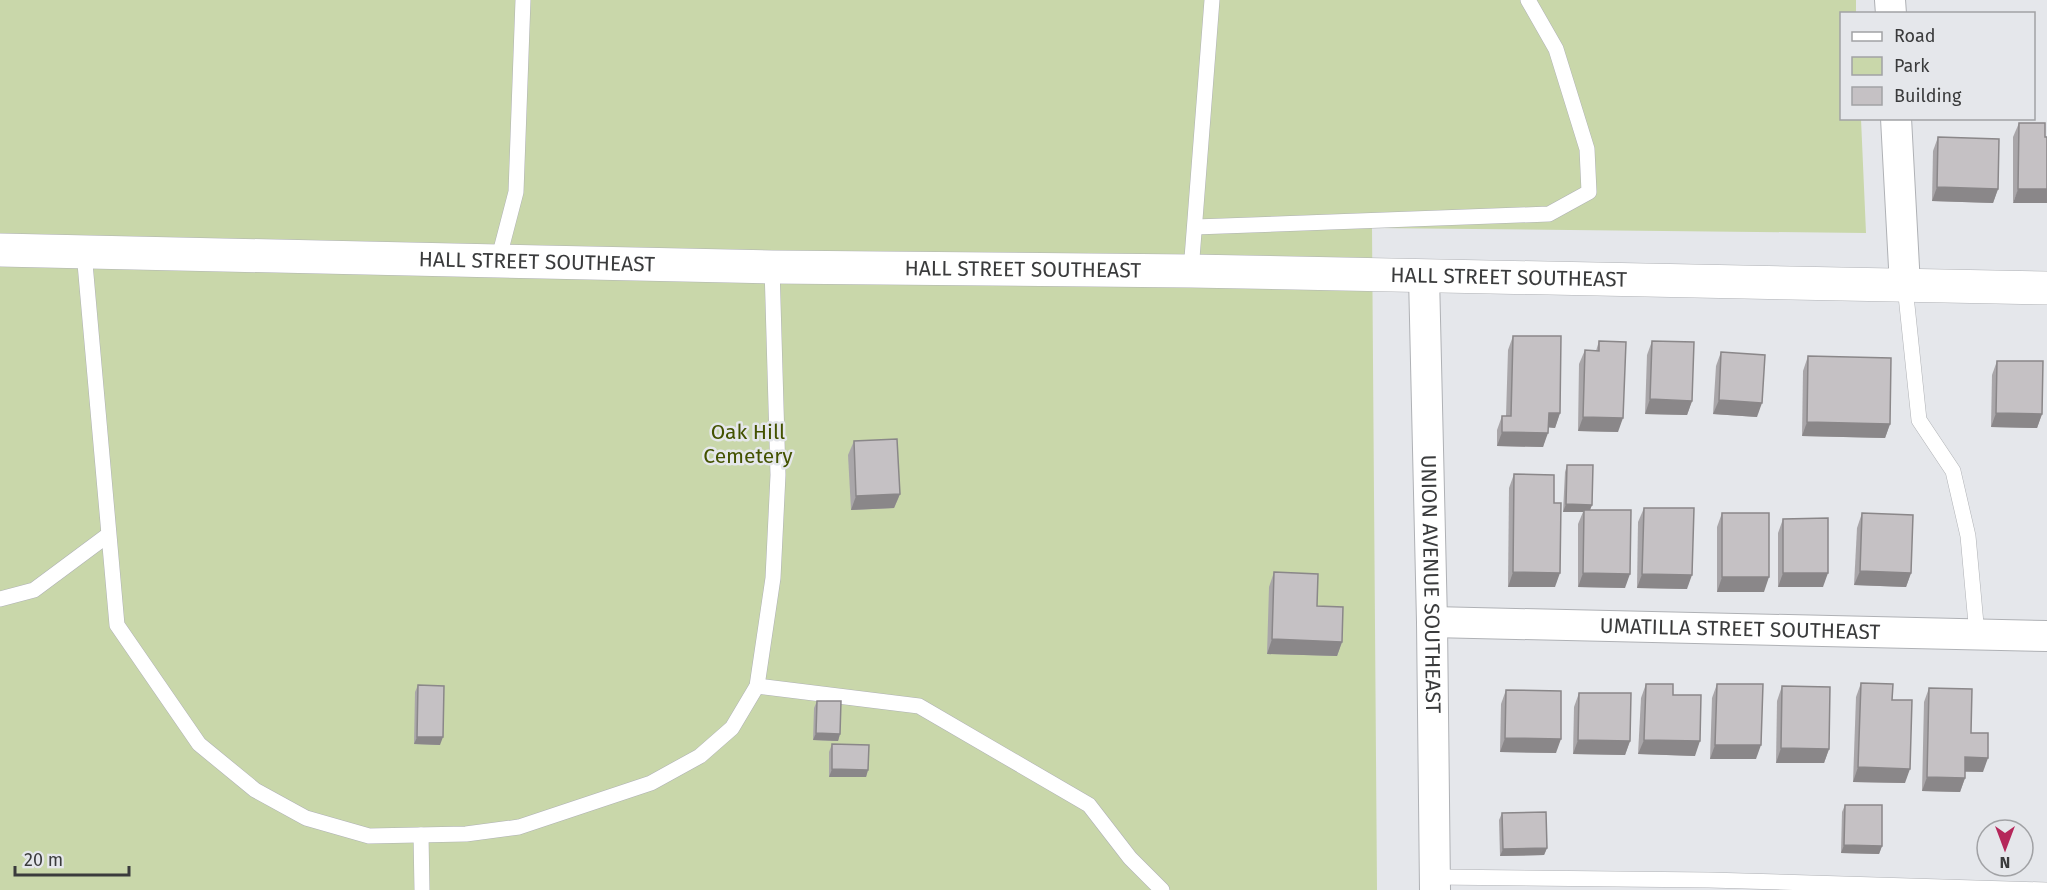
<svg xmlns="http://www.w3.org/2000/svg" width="2047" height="890" font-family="'Fira Sans',sans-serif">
<rect width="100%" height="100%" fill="#e5e7eb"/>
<path fill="#c9d7aa" d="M0,0H1856V13L1842,14V118L1861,119L1866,233L1372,228L1377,890H0Z"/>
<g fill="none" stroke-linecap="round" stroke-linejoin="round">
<g stroke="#afb1b5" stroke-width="16">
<g id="service">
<path d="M1195,227L1549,214L1589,192L1587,149L1556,49L1528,0"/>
<path d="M84,252L117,625L199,744L255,790L306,818L369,836L466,834L519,827L651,783L700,756L732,728L757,686L773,578L778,475L772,267"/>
<path d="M498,261L516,192L523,0"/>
<path d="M1191,271L1212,0"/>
<path d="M1905,286L1919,420L1953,471L1968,536L1977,635"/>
<path d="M0,599L34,590L108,535"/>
<path d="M757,686L919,706L1089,805L1130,858L1162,890"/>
<path d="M421,835L422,890"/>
<path d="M1435,877L1709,880L2046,890"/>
</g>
</g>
<g stroke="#afb1b5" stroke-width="32">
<g id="minor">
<path d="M1890,0L1891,14"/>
<path d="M1896,118L1905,286"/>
<path id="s1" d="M1424,276L1432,622L1435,890"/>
<path id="s2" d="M1432,622L2047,636"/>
</g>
</g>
<g stroke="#afb1b5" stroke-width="34">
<g id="secondary">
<path id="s3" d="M0,250L772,267L1191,271L2047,288"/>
</g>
</g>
<use href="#service" stroke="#fff" stroke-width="15"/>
<use href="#minor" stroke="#fff" stroke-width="30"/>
<use href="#secondary" stroke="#fff" stroke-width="33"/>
</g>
<g fill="#a9a6a9">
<path d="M2019,123H2045L2013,203V137Z"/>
<path d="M1938,137L1998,189L1993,203L1932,201L1933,151Z"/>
<path d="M1513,336L1560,413L1555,428L1548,427L1543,447L1497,446V430L1502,416H1506L1508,350Z"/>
<path d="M1599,341L1618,432L1578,431L1579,364L1585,350L1596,351Z"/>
<path d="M1652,341L1692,401L1687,415L1645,414L1647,355Z"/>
<path d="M1721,352L1757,417L1713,414L1716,366Z"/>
<path d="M1808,356L1890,424L1885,438L1802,436L1803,371Z"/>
<path d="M1997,361L2042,414L2037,428L1991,427L1992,375Z"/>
<path d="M854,441L900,494L894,508L851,510L848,455Z"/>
<path d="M1567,465L1592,505L1590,510L1625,588L1578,587V524L1583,512H1563L1565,472Z"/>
<path d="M1514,474L1554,503L1555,587H1508L1509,488Z"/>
<path d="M1644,508L1687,589L1637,588L1638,522Z"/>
<path d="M1722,513L1764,592H1717V527Z"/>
<path d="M1862,513L1911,573L1906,587L1854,585L1857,528Z"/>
<path d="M1783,519L1823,587H1778V533Z"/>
<path d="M1274,572L1317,606L1342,642L1337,656L1267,654L1269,587Z"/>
<path d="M1861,683L1892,700L1905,783L1853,782L1856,697Z"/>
<path d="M1646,684L1673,695L1695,756L1638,754L1641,698Z"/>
<path d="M1717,684L1756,759H1710L1712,698Z"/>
<path d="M418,685L440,745L414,744L415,692Z"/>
<path d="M1782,686L1829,749L1824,763H1776L1777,701Z"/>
<path d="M1929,688L1971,733L1983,772H1965V778L1960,792L1922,791L1924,702Z"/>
<path d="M1506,690L1556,753L1500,752L1501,704Z"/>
<path d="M1579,693L1630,741L1625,755L1573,754L1574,707Z"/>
<path d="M817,701L840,734L838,741L813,740L814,708Z"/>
<path d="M832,744L868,770L866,777H829V752Z"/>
<path d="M1845,805L1882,846L1879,854L1841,853L1842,812Z"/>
<path d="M1502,813L1547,848L1544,855L1500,856L1499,820Z"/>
</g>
<g fill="#8a8789">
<path d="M1937,187L1998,189L1993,203L1932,201Z"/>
<path d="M2018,189H2047V203H2013Z"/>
<path d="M1650,399L1692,401L1687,415L1645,414Z"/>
<path d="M1719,400L1762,403L1757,417L1713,414Z"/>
<path d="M1549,413H1560L1555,428L1544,427Z"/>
<path d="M1996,413L2042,414L2037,428L1991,427Z"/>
<path d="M1583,417L1623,418L1618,432L1578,431Z"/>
<path d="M1807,422L1890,424L1885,438L1802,436Z"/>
<path d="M1502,432L1548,433L1543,447L1497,446Z"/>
<path d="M900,494L894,508L851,510L856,496Z"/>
<path d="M1566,504L1592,505L1589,512L1584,510L1583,512H1563Z"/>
<path d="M1860,571L1911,573L1906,587L1854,585Z"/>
<path d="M1513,572L1560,573L1555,587H1508Z"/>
<path d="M1583,573L1630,574L1625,588L1578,587Z"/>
<path d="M1783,573H1828L1823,587H1778Z"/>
<path d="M1642,574L1692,575L1687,589L1637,588Z"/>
<path d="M1722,577H1769L1764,592H1717Z"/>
<path d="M1272,639L1342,642L1337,656L1267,654Z"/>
<path d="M816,733L840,734L838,741L813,740Z"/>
<path d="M417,737H443L440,745L414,744Z"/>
<path d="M1505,738L1561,739L1556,753L1500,752Z"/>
<path d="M1578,740L1630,741L1625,755L1573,754Z"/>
<path d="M1644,740L1700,741L1695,756L1638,754Z"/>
<path d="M1715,745H1761L1756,759H1710Z"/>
<path d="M1781,748L1829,749L1824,763H1776Z"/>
<path d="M1965,757L1988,758L1983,772L1960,771Z"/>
<path d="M1858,767L1910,769L1905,783L1853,782Z"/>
<path d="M832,769L868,770L866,777H829Z"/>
<path d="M1927,777L1965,778L1960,792L1922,791Z"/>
<path d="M1844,845L1882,846L1879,854L1841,853Z"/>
<path d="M1547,848L1544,855L1500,856L1503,849Z"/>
</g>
<g fill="#c5c1c4" stroke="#8a8789" stroke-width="1.5">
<path d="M2019,123H2045V137H2047V189H2018Z"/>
<path d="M1938,137L1999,139L1998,189L1937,187Z"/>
<path d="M1513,336H1561L1560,413H1549L1548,433L1502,432V416H1511Z"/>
<path d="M1599,341L1626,342L1623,418L1583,417L1585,350L1599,351Z"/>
<path d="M1652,341L1694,342L1692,401L1650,399Z"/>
<path d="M1721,352L1765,355L1762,403L1719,400Z"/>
<path d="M1808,356L1891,358L1890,424L1807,422Z"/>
<path d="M1997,361H2043L2042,414L1996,413Z"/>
<path d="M897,439L900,494L856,496L854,441Z"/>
<path d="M1567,465H1593L1592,505L1566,504Z"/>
<path d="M1514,474L1554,475V503H1561L1560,573L1513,572Z"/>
<path d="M1644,508H1694L1692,575L1642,574Z"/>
<path d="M1584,510H1631L1630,574L1583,573Z"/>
<rect x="1722" y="513" width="47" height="64"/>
<path d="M1862,513L1913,515L1911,573L1860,571Z"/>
<path d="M1828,518V573H1783V519Z"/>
<path d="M1274,572L1318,574L1317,606L1343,607L1342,642L1272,639Z"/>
<path d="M1861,683L1893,684L1892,700H1912L1910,769L1858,767Z"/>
<path d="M1646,684H1673V695H1701L1700,741L1644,740Z"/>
<path d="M1717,684H1763L1761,745H1715Z"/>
<path d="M418,685L444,686L443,737H417Z"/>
<path d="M1782,686L1830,687L1829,749L1781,748Z"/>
<path d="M1929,688L1972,689L1971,733H1988V758L1965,757V778L1927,777Z"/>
<path d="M1506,690L1561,691V739L1505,738Z"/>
<path d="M1579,693H1631L1630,741L1578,740Z"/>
<path d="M817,701H841L840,734L816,733Z"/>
<path d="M832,744L869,745L868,770L832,769Z"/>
<path d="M1845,805H1882V846L1844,845Z"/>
<path d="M1546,812L1547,848L1503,849L1502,813Z"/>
</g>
<g text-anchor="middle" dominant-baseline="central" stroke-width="5" stroke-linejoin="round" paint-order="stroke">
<g font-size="21" fill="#3a3b3c" stroke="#e5e7eb">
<text stroke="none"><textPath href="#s3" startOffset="537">HALL STREET SOUTHEAST</textPath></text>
<text stroke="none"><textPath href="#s3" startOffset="1023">HALL STREET SOUTHEAST</textPath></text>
<text stroke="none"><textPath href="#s3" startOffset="1509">HALL STREET SOUTHEAST</textPath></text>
<text stroke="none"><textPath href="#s1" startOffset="308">UNION AVENUE SOUTHEAST</textPath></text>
<text stroke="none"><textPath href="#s2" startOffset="308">UMATILLA STREET SOUTHEAST</textPath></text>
</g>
<g font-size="21" fill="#435200" stroke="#e5e7eb">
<text x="748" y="432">Oak Hill<tspan x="748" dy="24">Cemetery</tspan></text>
</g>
</g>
<rect x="1840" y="12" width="195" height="108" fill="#e5e7eb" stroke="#a1a2a5" stroke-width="1.5"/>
<rect x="1852" y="32" width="30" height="9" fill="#ffffff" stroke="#a1a2a5" stroke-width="1.5"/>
<text x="1894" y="42" font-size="18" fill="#3a3b3c">Road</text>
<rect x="1852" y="57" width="30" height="18" fill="#c9d7aa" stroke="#a1a2a5" stroke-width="1.5"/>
<text x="1894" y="72" font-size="18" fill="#3a3b3c">Park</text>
<rect x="1852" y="87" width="30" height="18" fill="#c5c1c4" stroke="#a1a2a5" stroke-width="1.5"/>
<text x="1894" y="102" font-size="18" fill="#3a3b3c">Building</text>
<g transform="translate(2005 848) rotate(180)"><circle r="28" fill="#e5e7eb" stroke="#a1a2a5" stroke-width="1.5"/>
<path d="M0-4.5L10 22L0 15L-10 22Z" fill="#b5275a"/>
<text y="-9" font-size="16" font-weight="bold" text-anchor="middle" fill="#3a3b3c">N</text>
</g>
<path d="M15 866v9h114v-9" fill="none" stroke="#3a3b3c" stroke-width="3"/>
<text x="24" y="866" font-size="18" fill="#3a3b3c" stroke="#e5e7eb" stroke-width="4.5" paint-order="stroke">20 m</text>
</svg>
